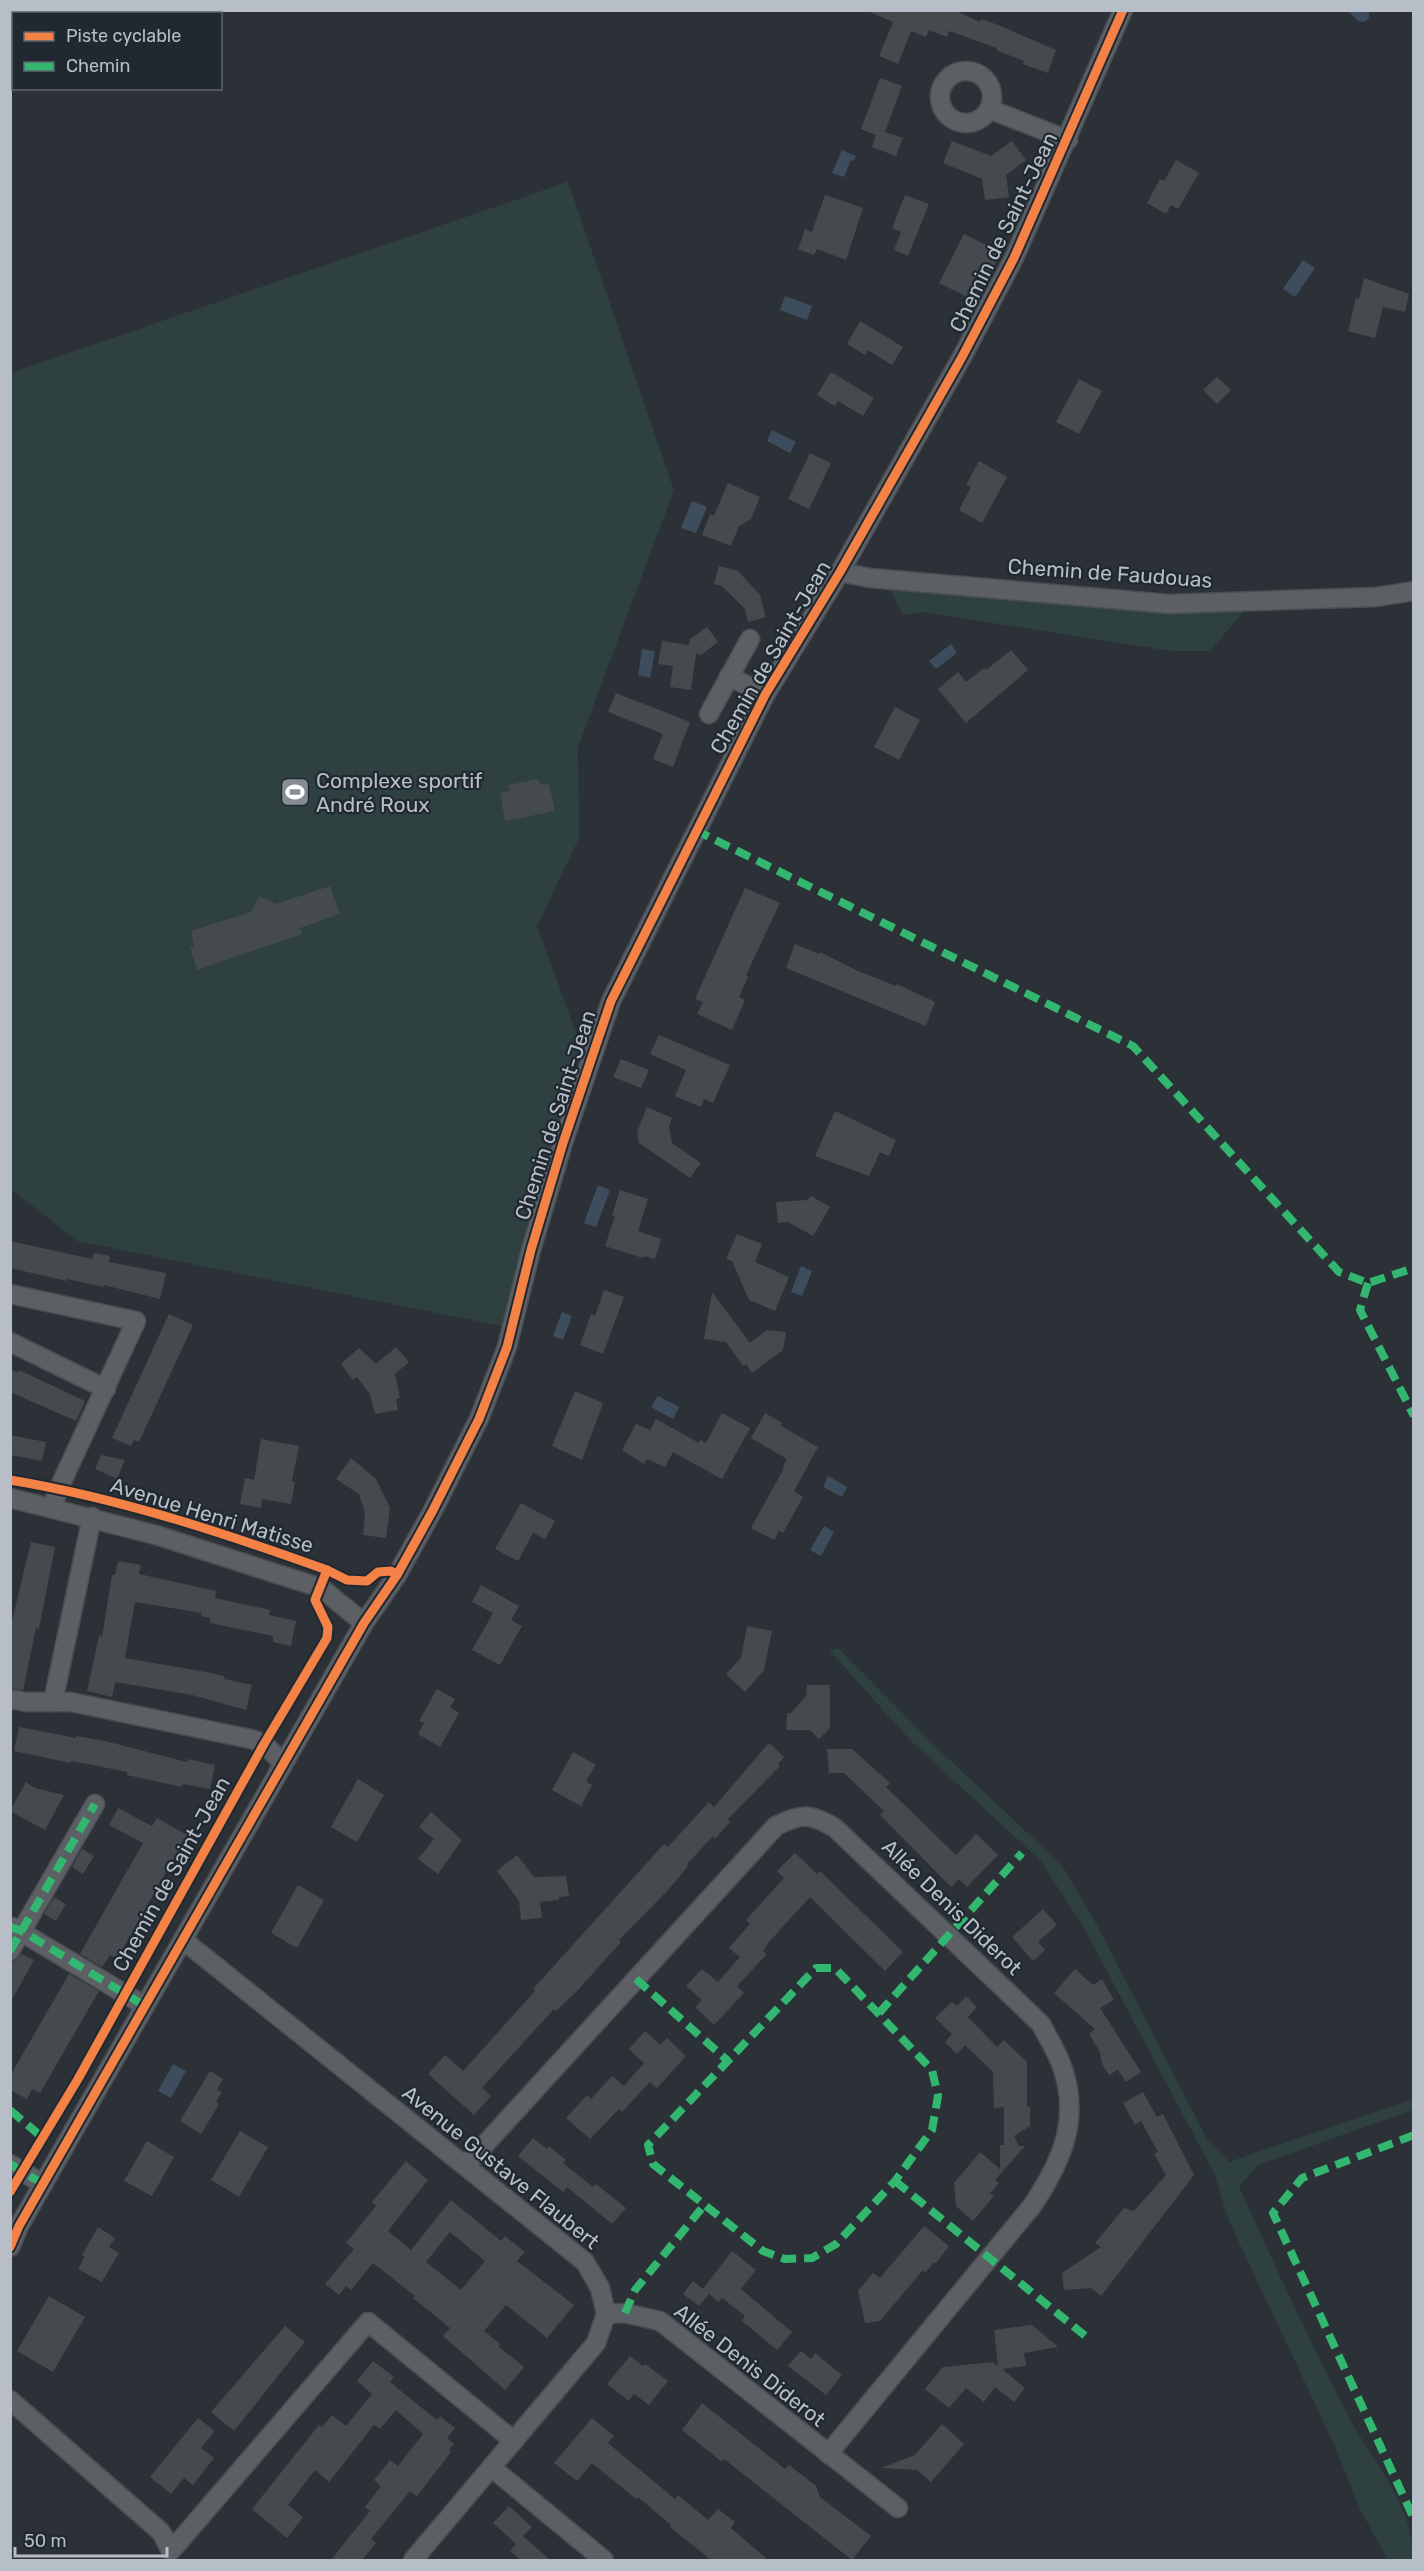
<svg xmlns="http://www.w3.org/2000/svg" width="1424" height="2571" font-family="Rubik,sans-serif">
<rect width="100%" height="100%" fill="#2c3137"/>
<g fill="#2f4041">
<path d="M568,182L674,490L578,747L579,838L537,926L580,1044L502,1326L77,1241L11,1189L10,373Z"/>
<path d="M889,588L1091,606L1244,611L1210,651H1171L922,612L903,615Z"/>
<path d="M839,1649L939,1750L1062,1865L1098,1927L1208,2141L1229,2162L1413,2099V2110L1258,2165L1239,2187C1274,2264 1310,2342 1349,2417C1373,2463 1414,2505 1413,2560H1388L1360,2509L1334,2444L1229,2221L1214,2173L1083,1926L1040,1860L911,1741L829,1650Z"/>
</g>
<g fill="#3e4d5e">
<path d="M1348,11H1369V18L1364,22L1358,21Z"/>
<path d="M842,150L856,156L854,161L851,160L844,177L832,173Z"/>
<path d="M1303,260L1315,268L1295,297L1283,289Z"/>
<path d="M785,296L812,306L807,320L780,310Z"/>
<path d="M772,430L796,442L790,453L767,441Z"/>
<path d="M692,501L707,507L696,533L681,528Z"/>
<path d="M951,644L957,653L936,669L929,661Z"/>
<path d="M642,649L655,651L650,678L638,675Z"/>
<path d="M598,1185L610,1190L596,1227L584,1223Z"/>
<path d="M801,1266L812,1271L802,1296L791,1292Z"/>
<path d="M562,1312L572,1316L563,1340L553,1336Z"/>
<path d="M658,1396L679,1407L673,1419L651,1407Z"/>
<path d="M828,1476L847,1487L842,1497L823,1487Z"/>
<path d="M824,1526L834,1532L821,1556L810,1550Z"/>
<path d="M173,2064L186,2071L171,2098L158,2091Z"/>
</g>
<g fill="#454a4f" fill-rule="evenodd">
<path d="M865,10H954L980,22L981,19L998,25L1056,50L1048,73L1023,64L1024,61L996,50L997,48L949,31L947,37L929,30L926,37L911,31L898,64L879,56L893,22Z"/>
<path d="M880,78L902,86L885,132L903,138L896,156L872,147L876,135L861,129Z"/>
<path d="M952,141L991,156L1012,141L1026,160L1006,175L1009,197L985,200L982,179L943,163Z"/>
<path d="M1176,160L1199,173L1178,209L1171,205L1166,214L1147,203L1160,179L1164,181Z"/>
<path d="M825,195L863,208L846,260L817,249L814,255L798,249L805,229L812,232Z"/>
<path d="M905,195L929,204L908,256L894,250L901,232L892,228Z"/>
<path d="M964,234L1001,252L976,301L939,283Z"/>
<path d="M1364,278L1409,294L1405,312L1383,307L1375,338L1348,331L1356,298L1359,299Z"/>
<path d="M860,321L903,347L892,365L868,350L865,355L847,344Z"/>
<path d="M831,372L874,398L863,416L838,401L835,406L817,395Z"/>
<path d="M1217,377L1231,390L1217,404L1203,390Z"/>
<path d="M1079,379L1102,391L1079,434L1056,422Z"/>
<path d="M810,453L831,463L809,509L788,499Z"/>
<path d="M979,461L1007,477L982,523L959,510L971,487L966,485Z"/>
<path d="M728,483L760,497L751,519L739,526L731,546L702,535L710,514L714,516Z"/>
<path d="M719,566L738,571L760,595L766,617L748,622L745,609L722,586L714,584Z"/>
<path d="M707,627L718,642L701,655L696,654L691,690L670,687L673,666L658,664L662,641L689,645L690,639Z"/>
<path d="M1011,650L1028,670L966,723L938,689L958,672L966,682L984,668L986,670Z"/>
<path d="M616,693L690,722L673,767L653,759L663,734L608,712Z"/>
<path d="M895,707L920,720L899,760L874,747Z"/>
<path d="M539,779L540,785L549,783L555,811L505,821L500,793L509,791L508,785Z"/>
<path d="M330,886L340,914L300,928L302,934L197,970L190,947L194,946L191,931L251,912L259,896L276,904Z"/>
<path d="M745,888L780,903L746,975L748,977L739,997L745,1000L732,1030L697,1014L703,1002L695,999Z"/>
<path d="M795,944L819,954L820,952L858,971L896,986L897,984L935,1002L926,1026L786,968Z"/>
<path d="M659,1035L730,1065L713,1103L704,1099L701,1107L675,1096L686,1070L650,1054Z"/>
<path d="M621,1059L649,1070L641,1088L613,1077Z"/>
<path d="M647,1107L672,1118L669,1126L672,1143L701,1163L690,1178L639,1143L637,1132Z"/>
<path d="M835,1111L896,1140L889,1156L880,1152L869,1176L815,1156Z"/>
<path d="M620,1190L648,1199L638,1231L661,1239L655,1259L644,1256L643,1258L605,1246L615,1216L612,1215Z"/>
<path d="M811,1196L830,1207L813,1236L788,1222L778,1223L776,1202L807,1200Z"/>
<path d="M737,1234L762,1244L755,1262L789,1277L775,1311L749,1300L732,1261L726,1259Z"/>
<path d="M10,1241L92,1259L94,1253L110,1256L109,1262L166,1273L160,1299L104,1285V1287L67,1279V1281L10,1268Z"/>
<path d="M604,1290L624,1297L603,1354L580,1345L591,1314L595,1316Z"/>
<path d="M712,1292L750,1343L767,1330L786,1332L783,1350L752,1373L746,1364L743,1366L726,1342L704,1339Z"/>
<path d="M169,1314L193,1325L139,1442L134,1440L131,1446L112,1438Z"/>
<path d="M396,1347L409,1362L395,1374L400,1398L396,1399L398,1410L375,1414L370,1394L357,1377L353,1380L341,1364L359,1348L376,1364Z"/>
<path d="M10,1369L18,1373L19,1370L85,1401L76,1421L10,1392Z"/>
<path d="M575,1391L603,1403L582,1460L552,1446Z"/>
<path d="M722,1413L750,1428L722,1479L673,1452L665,1467L647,1459L644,1464L622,1450L636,1424L650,1430L656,1419L699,1443L700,1440L706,1443Z"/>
<path d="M765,1413L782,1423L781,1426L818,1447L794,1491L803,1497L783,1533L779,1531L774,1540L751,1528L784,1468L783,1467L787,1459L751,1438Z"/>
<path d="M10,1435L46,1442L42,1461L10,1455Z"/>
<path d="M261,1439L299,1446L292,1481L295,1482L291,1504L262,1499L261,1508L240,1504L245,1478L254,1480Z"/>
<path d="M101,1455L125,1460L117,1479L95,1469Z"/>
<path d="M351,1458L376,1479L390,1508L386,1538L363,1535L365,1513L359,1494L336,1479Z"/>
<path d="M521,1503L555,1521L545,1539L533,1533L518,1561L495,1549Z"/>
<path d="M31,1542L55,1547L39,1629L36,1628L23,1690L10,1688V1629Z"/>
<path d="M118,1561L141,1565L139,1574L216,1591L215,1598L270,1610L269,1615L296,1621L291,1646L273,1642V1636L210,1623V1618L201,1616L202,1613L135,1602L125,1658L206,1672L224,1676V1679L252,1685L246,1710L192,1695L115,1682L112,1697L87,1691L99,1636L102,1637L112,1575H115Z"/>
<path d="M481,1585L519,1606L511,1620L522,1626L500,1665L472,1650L493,1613L472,1602Z"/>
<path d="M747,1626L772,1631L764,1670L745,1692L726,1674L741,1658Z"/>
<path d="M807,1685H830V1728L819,1739L810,1730H786L787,1713H791L806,1696Z"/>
<path d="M437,1689L455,1699L450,1707L459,1713L440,1747L418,1734L424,1723L419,1721Z"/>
<path d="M19,1727L76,1738V1736L105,1741L183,1761L187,1762L188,1759L215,1765L210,1789L183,1784L182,1787L127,1775V1772L88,1764L71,1761L70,1763L14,1751Z"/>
<path d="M769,1743L784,1757L778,1764L780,1766L728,1819L730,1822L715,1839L713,1836L687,1864L688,1866L669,1889L619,1940L621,1942L578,1990L556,2011L554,2009L482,2088L491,2096L474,2115L428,2074L445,2055L463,2071L535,1991L533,1989L664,1844L668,1847L709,1802L714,1807Z"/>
<path d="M827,1749H852L890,1783L886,1787L956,1855L976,1834L998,1855L967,1887L959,1879L951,1887L880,1815L884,1811L844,1773H829Z"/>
<path d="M573,1752L596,1765L586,1781L592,1785L581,1806L552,1790Z"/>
<path d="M358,1779L384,1795L357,1842L331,1827Z"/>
<path d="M26,1782L35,1788L64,1795L45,1830L10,1811Z"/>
<path d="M118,1808L152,1826L157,1818L187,1835L117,1959L110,1955L102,1967L80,1954L143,1843L109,1825Z"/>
<path d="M431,1812L462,1840L438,1874L418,1859L434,1839L419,1827Z"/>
<path d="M82,1849L94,1856L83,1874L72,1867Z"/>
<path d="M795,1853L817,1874L820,1871L903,1952L885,1971L810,1897L769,1942L763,1951L767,1954L737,1986L744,1993L714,2025L695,2007L702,2000L686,1986L702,1969L718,1982L740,1957L729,1948L750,1924L746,1920L784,1878L777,1871Z"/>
<path d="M517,1855L534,1877L566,1876L569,1896L559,1897V1900L540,1902L542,1918L521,1920L519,1901L497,1871Z"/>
<path d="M298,1885L324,1900L297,1948L271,1933Z"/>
<path d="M54,1897L66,1904L56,1921L44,1914Z"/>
<path d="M1043,1909L1057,1925L1038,1942L1045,1950L1033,1961L1012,1937Z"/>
<path d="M21,1954L34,1960L10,2003V1965Z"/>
<path d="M1075,1969L1093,1985L1102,1979L1114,2000L1100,2008L1141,2072L1126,2082L1118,2070L1109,2075L1102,2064L1100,2052L1089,2034L1095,2029L1054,1993Z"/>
<path d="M69,1974L99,1991L40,2093L32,2089L27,2099L10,2090V2076Z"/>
<path d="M966,1996L977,2007L968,2017L997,2047L1004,2040L1027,2062V2107H1030V2126L1014,2136L1019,2146H1025L995,2180L999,2183L990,2194L994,2196L973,2221L956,2206L954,2183L980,2152L1000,2169V2145H1004V2107L994,2108L993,2072L965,2045L957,2054L945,2042L952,2034L935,2018L952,2002L957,2006Z"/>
<path d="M645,2031L660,2045L667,2038L686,2056L657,2088L650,2082L622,2112L619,2109L590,2139L566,2118L587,2095L591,2099L612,2076L624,2086L644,2063L629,2049Z"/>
<path d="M210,2071L223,2079L217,2090L222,2092L216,2102L219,2104L201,2134L180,2121Z"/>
<path d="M1143,2092L1157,2117L1163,2114L1194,2175L1101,2296L1091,2288L1064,2290L1062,2273L1101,2247L1095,2243L1124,2208L1134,2211L1166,2175L1154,2154L1158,2152L1141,2121L1135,2125L1123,2103Z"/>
<path d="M240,2131L268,2147L239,2197L211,2180Z"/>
<path d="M533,2138L547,2149L549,2146L566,2160L563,2163L593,2187L596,2184L626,2208L612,2224L567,2187L563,2192L518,2156Z"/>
<path d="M147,2141L174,2157L152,2196L124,2181Z"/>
<path d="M406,2161L428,2180L388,2231L411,2250L451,2200L501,2241L505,2236L525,2252L517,2261L574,2305L547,2338L506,2305L484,2331L500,2344L498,2346L524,2367L505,2390L443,2336L450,2328L413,2298L415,2296L373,2263L351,2290L346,2286L339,2295L325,2284L354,2249L346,2243L376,2206L372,2202ZM450,2232L485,2261L461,2290L426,2262Z"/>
<path d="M924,2226L949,2246L936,2263L934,2262L926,2272L923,2270L880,2321L865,2323L858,2291L873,2273L880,2278Z"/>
<path d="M98,2227L115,2238L109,2247L119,2253L102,2282L78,2269L85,2256L82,2255Z"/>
<path d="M732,2251L756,2270L741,2289L792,2332L777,2350L742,2321L745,2316L722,2298L718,2302L709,2294L699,2306L683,2294L693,2281L703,2289Z"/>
<path d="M49,2296L85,2317L53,2372L17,2351Z"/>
<path d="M1032,2325L1058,2347L1024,2353L1026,2366L1002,2369L1025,2388L1014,2402L995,2387L984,2402L966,2388L949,2408L925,2389L943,2367L993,2362L998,2366L994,2330Z"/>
<path d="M285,2326L305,2342L234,2431L211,2412Z"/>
<path d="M801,2351L811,2359L815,2353L842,2375L826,2395L788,2366Z"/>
<path d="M630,2356L643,2366L645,2364L668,2381L649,2405L634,2394L629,2401L607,2384Z"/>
<path d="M373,2361L394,2377L390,2382L407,2396L437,2420L440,2416L455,2428L447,2438L454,2444L449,2450L451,2452L417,2496L410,2491L371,2539L376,2543L362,2560H331L370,2511L365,2507L381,2486L374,2480L390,2460L398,2466L423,2434L396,2410L380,2429L374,2425L329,2482L315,2470L288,2505L303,2517L287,2538L252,2509L319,2425L322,2427L332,2415L346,2426L372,2394L357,2381Z"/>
<path d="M702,2403L785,2469L789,2465L816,2486L820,2497L871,2536L852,2560L724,2459L722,2462L682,2430Z"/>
<path d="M198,2418L215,2431L201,2448L214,2458L193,2485L184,2478L171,2494L150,2477Z"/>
<path d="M592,2418L614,2436L608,2443L675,2499L678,2495L708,2520L718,2509L735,2522L731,2528L768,2560H711L670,2527L671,2525L638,2497L636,2499L592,2463L577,2481L554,2463Z"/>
<path d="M942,2424L964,2444L931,2482L917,2470L881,2468L915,2455Z"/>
<path d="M509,2506L532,2527L523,2536L550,2560H521L510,2551L516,2544L493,2523Z"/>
</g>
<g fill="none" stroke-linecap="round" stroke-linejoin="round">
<g stroke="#4a4d52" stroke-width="21">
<g id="street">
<circle cx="966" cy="97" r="26"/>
<path d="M989,109L1068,140"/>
<path d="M840,572L870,578L1169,604L1376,597L1414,591"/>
<path d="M729,676L765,695"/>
<path d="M709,714L750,639"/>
<path d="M10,1294L136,1321L59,1488L52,1507"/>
<path d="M10,1342L106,1389"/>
<path d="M10,1498L156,1535L321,1588L364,1623"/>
<path d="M10,1699L26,1702H71L251,1739L264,1744L283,1763"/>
<path d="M53,1702L92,1517"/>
<path d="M13,1927L145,2006"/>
<path d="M183,1940L585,2262L600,2288L606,2314L596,2343L413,2560"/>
<path d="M10,1951L95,1804"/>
<path d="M10,2164L43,2184"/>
<path d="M466,2165L776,1826C802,1813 810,1813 835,1828L1041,2024C1047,2036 1055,2049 1060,2061C1082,2116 1063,2160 1032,2206L828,2454"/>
<path d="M10,2247L19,2226L364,1623L397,1575L432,1512L479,1419L507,1347L531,1250L563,1143L611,1001L765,695L840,572L962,357L1014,258L1123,10"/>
<path d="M606,2314L625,2313L660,2321L898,2508"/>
<path d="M10,2400L161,2532L171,2551L368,2322L514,2441"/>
<path d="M492,2468L604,2560"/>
</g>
</g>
<use href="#street" stroke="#5c6065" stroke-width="18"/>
<g stroke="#33b770" stroke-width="8" stroke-dasharray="15 8" stroke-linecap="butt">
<path d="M695,830L1133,1046L1339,1272L1368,1283L1414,1268"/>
<path d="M1368,1283L1360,1310L1414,1416"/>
<path d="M10,1927L22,1931L145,2006"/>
<path d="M10,1951L95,1804"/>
<path d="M816,1968H835L932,2070L938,2096L932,2130L895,2181L836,2244L812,2258L785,2259L763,2251L653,2164L648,2145Z"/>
<path d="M636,1979L728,2061"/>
<path d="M879,2013L1022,1853"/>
<path d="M10,2110L43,2138"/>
<path d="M1414,2135L1302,2178L1273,2213L1414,2519"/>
<path d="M10,2164L43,2184"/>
<path d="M895,2181L1089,2339"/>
<path d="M625,2313L635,2290L706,2203"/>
</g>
<g stroke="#202831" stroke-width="13">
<g id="cycleway">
<path d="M10,1480C119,1498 224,1533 327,1570L347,1580L367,1581L378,1572L391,1571L397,1575"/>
<path d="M10,2192L78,2079L264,1744L327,1638L328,1627L315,1600L327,1570"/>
<path d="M10,2247L19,2226L364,1623L397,1575L432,1512L479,1419L507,1347L531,1250L563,1143L611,1001L765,695L840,572L962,357L1014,258L1123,10"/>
</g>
</g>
<use href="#cycleway" stroke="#f48246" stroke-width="9"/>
</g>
<defs>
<g id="stadium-square" transform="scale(1.5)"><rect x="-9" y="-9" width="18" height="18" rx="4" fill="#868d95" stroke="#202831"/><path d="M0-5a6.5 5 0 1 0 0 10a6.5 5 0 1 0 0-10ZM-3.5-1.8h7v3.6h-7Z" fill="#fff"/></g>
</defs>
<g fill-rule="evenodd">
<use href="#stadium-square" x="295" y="792"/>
</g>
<g text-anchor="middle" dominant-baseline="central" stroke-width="4.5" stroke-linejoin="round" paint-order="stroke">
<g font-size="21" fill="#b7bec7" stroke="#202831">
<text transform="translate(1003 232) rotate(-64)">Chemin de Saint-Jean</text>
<text transform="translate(1110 573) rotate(4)">Chemin de Faudouas</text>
<text transform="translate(770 657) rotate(-60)">Chemin de Saint-Jean</text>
<text transform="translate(555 1115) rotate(-72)">Chemin de Saint-Jean</text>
<text transform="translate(212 1515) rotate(17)">Avenue Henri Matisse</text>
<text transform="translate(171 1874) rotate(-61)">Chemin de Saint-Jean</text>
<text transform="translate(952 1907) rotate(44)">Allée Denis Diderot</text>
<text transform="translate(501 2167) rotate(39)">Avenue Gustave Flaubert</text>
<text transform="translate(750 2365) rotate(38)">Allée Denis Diderot</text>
</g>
<g font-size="21" fill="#b7bec7" stroke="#202831" text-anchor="start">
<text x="316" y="780">Complexe sportif<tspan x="316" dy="24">André Roux</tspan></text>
</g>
</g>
<rect width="1424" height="2571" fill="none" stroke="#b7bec7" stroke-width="24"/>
<rect x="12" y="12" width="210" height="78" fill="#202831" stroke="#5c646d" stroke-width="1.5"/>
<rect x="24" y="32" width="30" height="9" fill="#f48246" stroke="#5c646d" stroke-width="1.5"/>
<text x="66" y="42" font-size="18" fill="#b7bec7">Piste cyclable</text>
<rect x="24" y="62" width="30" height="9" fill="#33b770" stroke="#5c646d" stroke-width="1.5"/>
<text x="66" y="72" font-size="18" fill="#b7bec7">Chemin</text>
<path d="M15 2547v9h152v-9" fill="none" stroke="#b7bec7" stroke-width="3"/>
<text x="24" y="2547" font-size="18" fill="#b7bec7" stroke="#202831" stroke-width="4.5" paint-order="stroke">50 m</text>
</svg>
